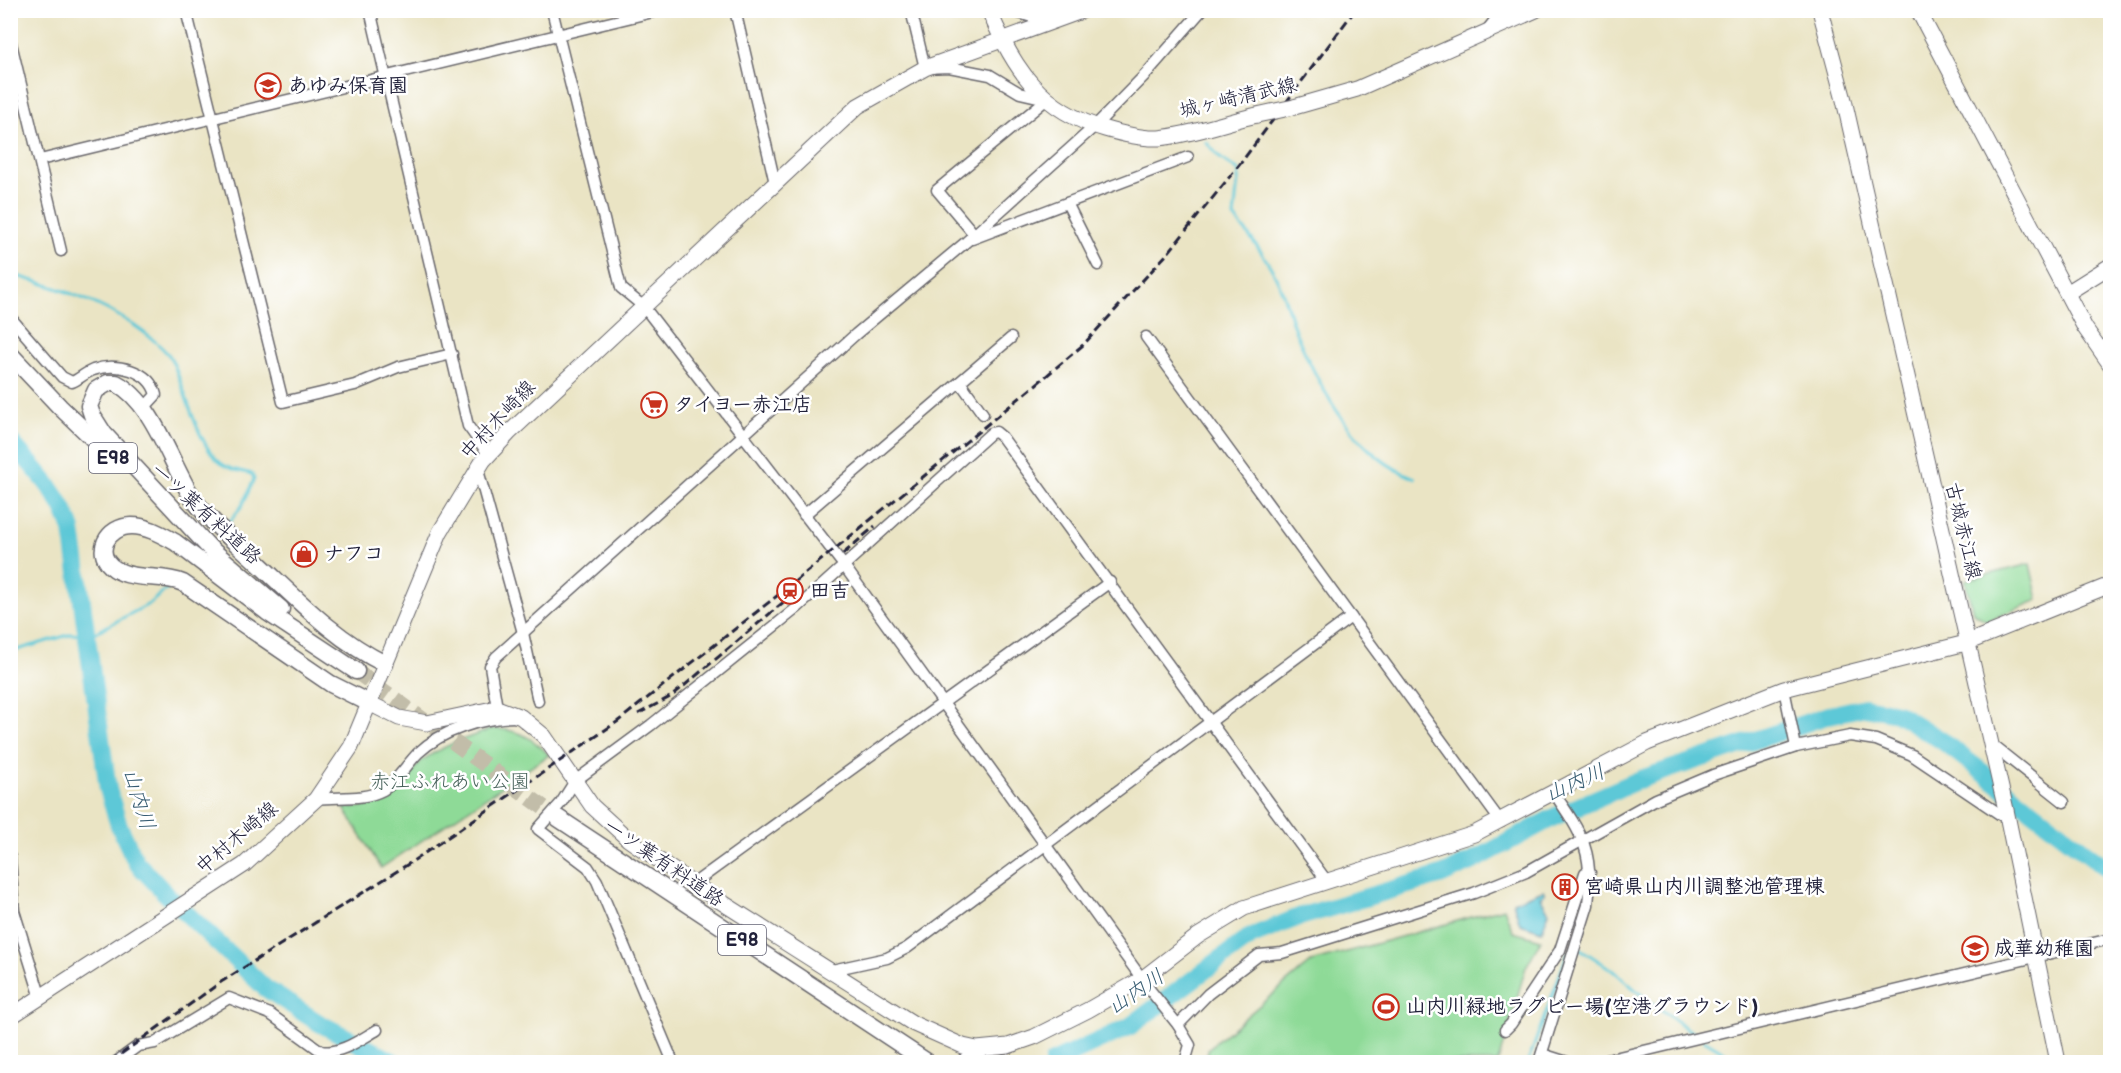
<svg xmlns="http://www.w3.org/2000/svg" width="2121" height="1073" font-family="'Balsamiq Sans','Klee One',sans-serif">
<rect width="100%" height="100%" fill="#fff"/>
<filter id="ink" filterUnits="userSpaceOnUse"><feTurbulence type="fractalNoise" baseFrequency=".0167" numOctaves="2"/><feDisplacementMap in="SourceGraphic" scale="12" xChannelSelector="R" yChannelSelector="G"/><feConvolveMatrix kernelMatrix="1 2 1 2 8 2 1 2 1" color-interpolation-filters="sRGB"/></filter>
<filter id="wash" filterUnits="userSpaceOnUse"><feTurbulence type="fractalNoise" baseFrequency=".008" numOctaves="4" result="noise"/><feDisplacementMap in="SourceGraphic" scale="24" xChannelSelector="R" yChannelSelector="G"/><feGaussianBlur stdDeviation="1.35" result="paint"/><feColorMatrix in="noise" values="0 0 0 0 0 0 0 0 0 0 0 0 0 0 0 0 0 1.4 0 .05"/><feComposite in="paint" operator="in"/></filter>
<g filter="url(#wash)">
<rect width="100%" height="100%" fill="#eae4c4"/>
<g fill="#8eda97" stroke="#587e69" stroke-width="1.5">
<path d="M2030,564L2038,600L1987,621L1973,613L1965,580Z"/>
<path d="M491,729C516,728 532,737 549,755L381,868L344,808C370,808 389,803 405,782C411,775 416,765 423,760C443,745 468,738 491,729Z"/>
<path d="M1504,908L1513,932L1541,940L1526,967L1498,1062H1205L1209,1048L1311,962Z"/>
</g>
<path fill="#5dc8d7" stroke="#407589" stroke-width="1.5" d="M1543,890L1545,893L1540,897L1549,912L1542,931L1520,924L1513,902Z"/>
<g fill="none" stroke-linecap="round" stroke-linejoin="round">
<g stroke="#5dc8d7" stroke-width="3">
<path d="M1206,142L1220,158L1239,171L1234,217C1250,236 1265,255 1276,277C1285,295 1289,315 1296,333C1320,388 1355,457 1415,478"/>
<path d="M10,274C65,289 128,311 168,354C174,361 177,374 181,383C189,405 202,451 222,464C230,470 242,471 252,474L254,479L242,506L227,525"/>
<path d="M10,652L72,634L89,636L149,604L171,585"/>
<path d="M1576,946L1614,971L1646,999L1696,1035"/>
<path d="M1704,1040L1741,1062"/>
<path d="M1528,1062L1568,952"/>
</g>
<g stroke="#5dc8d7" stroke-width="18">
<path d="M10,441C35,469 61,494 72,530L108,789L119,826L136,862L166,894L265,988L319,1023L394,1062"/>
<path d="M1053,1062L1129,1027L1250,937L1299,917L1442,875L1473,861L1554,817L1641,779L1829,715L1865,707L1897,713L1941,740L2110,871"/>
</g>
</g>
</g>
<g filter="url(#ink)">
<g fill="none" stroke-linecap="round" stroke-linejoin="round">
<path stroke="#c2bda9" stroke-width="16" stroke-dasharray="16 8" stroke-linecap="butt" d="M356,671L558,818"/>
<g stroke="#68666b" stroke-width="13">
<g id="street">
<path d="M186,10L283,402L355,385L398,367L452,354"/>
<path d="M370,10L468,426L489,455"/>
<path d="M552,10L621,288L644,307L845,567L1150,990L1178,1025L1190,1045L1185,1062"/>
<path d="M735,10L775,183"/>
<path d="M911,10L925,68L949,67L990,75L1020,93L1046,99"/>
<path d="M1010,10L1038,19L1050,16"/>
<path d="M1487,30L1503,10"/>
<path d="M10,39L61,251"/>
<path d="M40,160L661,10"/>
<path d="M1067,203L1098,265"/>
<path d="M974,234L937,190L1047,99"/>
<path d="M972,239L1188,157"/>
<path d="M10,317L62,377L72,382C79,379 85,373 93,370C116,362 150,370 156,395L144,408"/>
<path d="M1146,337L1501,822"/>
<path d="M960,382L983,414"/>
<path d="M478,470L523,633L538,701"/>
<path d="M804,515L1011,338"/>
<path d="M1784,689L1796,747"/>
<path d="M497,708L490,666L496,657L856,334L966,242L1095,126L1145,75L1202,10"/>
<path d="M1991,744L2064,802"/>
<path d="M316,799C339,796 362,801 383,790C396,783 407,764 418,753C442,730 482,718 515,717"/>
<path d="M10,857L14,911L41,998"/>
<path d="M693,884L1110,582"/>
<path d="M832,970L887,958L907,948L1351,617"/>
<path d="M1178,1025L1208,994L1259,955L1282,953L1474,893L1526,872L1656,799L1713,775L1796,747L1850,736L1876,740L1912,755L2007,819"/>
<path d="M1505,1030L1511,1024L1560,950L1585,873H1590"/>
<path d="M1542,1054L1567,1062"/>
<path d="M116,1062L138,1046L155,1043L229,998L270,1014L321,1051C340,1055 361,1039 377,1030"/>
<path d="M673,1062L597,881L588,867L538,829L561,803L575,781L651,725L797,608L991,433L996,432L1002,437L1326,880"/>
<path d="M961,1062L977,1049"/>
<path d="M1539,1062L1588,905C1594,853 1583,835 1554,793"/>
<path d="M1598,1062L2110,939"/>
</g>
</g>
<g stroke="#68666b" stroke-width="17">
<g id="secondary">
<path d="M989,10C1013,69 1042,111 1105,129C1122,134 1141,139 1159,138C1192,135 1226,122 1257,115"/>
<path d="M1820,10L1844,100L2006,810L2058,1062"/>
<path d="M1918,10L2085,328L2110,364"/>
<path d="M1294,107L1357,89L1536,10"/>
<path d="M2067,293L2110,266"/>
<path d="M369,703L399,718L427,723L497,708L521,717L544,736L592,806L628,839L693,884L914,1024L963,1046L977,1049L1008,1046L1034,1037L1088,1010L1142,979L1198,936L1244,908L1474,834L1647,743L1784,689L1966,643L2110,585"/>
<path d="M10,1017L244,865L316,799L351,747L440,532L483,461L510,432L858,106L925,68L1084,10"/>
</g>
</g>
<g stroke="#68666b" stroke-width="19">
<g id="primary">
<path d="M10,354L60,407L110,455"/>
<path d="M212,550L281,609"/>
<path d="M219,558L104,434L92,415L89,406L96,390L108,383H116C154,402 171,466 194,500C212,524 238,544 259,564C299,601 336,640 385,664"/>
<path d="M356,671L267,612L175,542C162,535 147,526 132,526C107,526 92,554 115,569C134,581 162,574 183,583L331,684L369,703"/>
<path d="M558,818L927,1062"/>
</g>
</g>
<use href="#street" stroke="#fff" stroke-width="10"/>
<use href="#secondary" stroke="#fff" stroke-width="15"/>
<use href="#primary" stroke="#fff" stroke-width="16"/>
<g stroke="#22223b" stroke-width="3" stroke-dasharray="9 4.5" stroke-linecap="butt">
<path d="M843,554L875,526"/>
<path d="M638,714L672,696L792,595"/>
<path d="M110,1062L221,982L410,863L617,722L787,588L1033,387L1083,345L1168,253L1240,164L1355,10"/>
</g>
<g stroke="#68666b" stroke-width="17" stroke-linecap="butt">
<path id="secondary-bridge" d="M1257,115L1294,107"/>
</g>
<use href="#secondary-bridge" stroke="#fff" stroke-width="15"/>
</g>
</g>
<defs>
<g id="school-ring" transform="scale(1.35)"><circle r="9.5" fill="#fff" stroke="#c8321e" stroke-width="1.5"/><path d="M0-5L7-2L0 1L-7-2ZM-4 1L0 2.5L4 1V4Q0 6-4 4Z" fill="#c8321e"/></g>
<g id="supermarket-ring" transform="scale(1.35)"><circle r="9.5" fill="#fff" stroke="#c8321e" stroke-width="1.5"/><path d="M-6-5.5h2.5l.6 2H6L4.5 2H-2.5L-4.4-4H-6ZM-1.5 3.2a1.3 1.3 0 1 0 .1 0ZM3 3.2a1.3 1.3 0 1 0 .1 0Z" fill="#c8321e"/></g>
<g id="shop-ring" transform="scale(1.35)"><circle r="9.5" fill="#fff" stroke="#c8321e" stroke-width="1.5"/><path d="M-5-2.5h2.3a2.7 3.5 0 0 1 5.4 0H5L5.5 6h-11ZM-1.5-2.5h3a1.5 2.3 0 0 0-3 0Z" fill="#c8321e"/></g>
<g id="station-ring" transform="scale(1.35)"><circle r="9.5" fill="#fff" stroke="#c8321e" stroke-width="1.5"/><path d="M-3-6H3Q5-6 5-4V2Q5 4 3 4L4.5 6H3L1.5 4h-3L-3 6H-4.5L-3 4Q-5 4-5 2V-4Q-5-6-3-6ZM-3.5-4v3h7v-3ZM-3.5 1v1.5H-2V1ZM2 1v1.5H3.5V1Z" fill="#c8321e"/></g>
<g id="building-ring" transform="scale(1.35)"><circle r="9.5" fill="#fff" stroke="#c8321e" stroke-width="1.5"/><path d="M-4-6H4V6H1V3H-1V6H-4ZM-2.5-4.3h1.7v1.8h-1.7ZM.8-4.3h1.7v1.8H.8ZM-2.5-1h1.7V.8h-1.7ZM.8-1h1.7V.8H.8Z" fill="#c8321e"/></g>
<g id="stadium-ring" transform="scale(1.35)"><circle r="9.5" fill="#fff" stroke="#c8321e" stroke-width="1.5"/><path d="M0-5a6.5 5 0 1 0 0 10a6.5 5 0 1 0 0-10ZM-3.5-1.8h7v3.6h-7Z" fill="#c8321e"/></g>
</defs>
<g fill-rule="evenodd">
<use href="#school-ring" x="268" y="86"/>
<use href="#supermarket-ring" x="654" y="405"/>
<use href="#shop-ring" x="304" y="554"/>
<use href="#station-ring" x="790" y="591"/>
<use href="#building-ring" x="1565" y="887"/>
<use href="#school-ring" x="1975" y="949"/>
<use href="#stadium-ring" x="1386" y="1007"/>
</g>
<g text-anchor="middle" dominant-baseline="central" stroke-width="5" stroke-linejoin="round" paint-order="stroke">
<g fill="#fff" stroke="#646476" stroke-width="1.5">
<rect x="89" y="443" width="48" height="30" rx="4.5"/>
<rect x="718" y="925" width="48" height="30" rx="4.5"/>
</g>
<g font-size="18" font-weight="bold" fill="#22223b">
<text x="113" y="458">E98</text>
<text x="742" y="940">E98</text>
</g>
<g font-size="20" font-weight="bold" fill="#22223b" stroke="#fff" text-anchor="start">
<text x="288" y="86">あゆみ保育園</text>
<text x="674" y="405">タイヨー赤江店</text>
<text x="324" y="554">ナフコ</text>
<text x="810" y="591">田吉</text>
<text x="1584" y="887">宮崎県山内川調整池管理棟</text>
<text x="1994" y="949">成華幼稚園</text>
<text x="1406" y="1007">山内川緑地ラグビー場(空港グラウンド)</text>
</g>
<g font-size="20" fill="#22223b" stroke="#fff">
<text transform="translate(1238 98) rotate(-13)">城ヶ崎清武線</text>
<text transform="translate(498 420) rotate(-47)">中村木崎線</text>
<text transform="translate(206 514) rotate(42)">一ツ葉有料道路</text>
<text transform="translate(1963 531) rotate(77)">古城赤江線</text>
<text transform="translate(237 838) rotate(-40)">中村木崎線</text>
<text transform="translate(664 863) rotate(34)">一ツ葉有料道路</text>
</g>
<g font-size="20" fill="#48625b" stroke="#fff">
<text x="450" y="782">赤江ふれあい公園</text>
</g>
<g font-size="21" font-style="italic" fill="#375c72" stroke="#fff">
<text transform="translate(1575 783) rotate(-24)">山内川</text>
<text transform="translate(139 799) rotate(73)">山内川</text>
<text transform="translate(1136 992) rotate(-34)">山内川</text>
</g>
</g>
<rect width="2121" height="1073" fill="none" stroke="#fff" stroke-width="36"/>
</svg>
